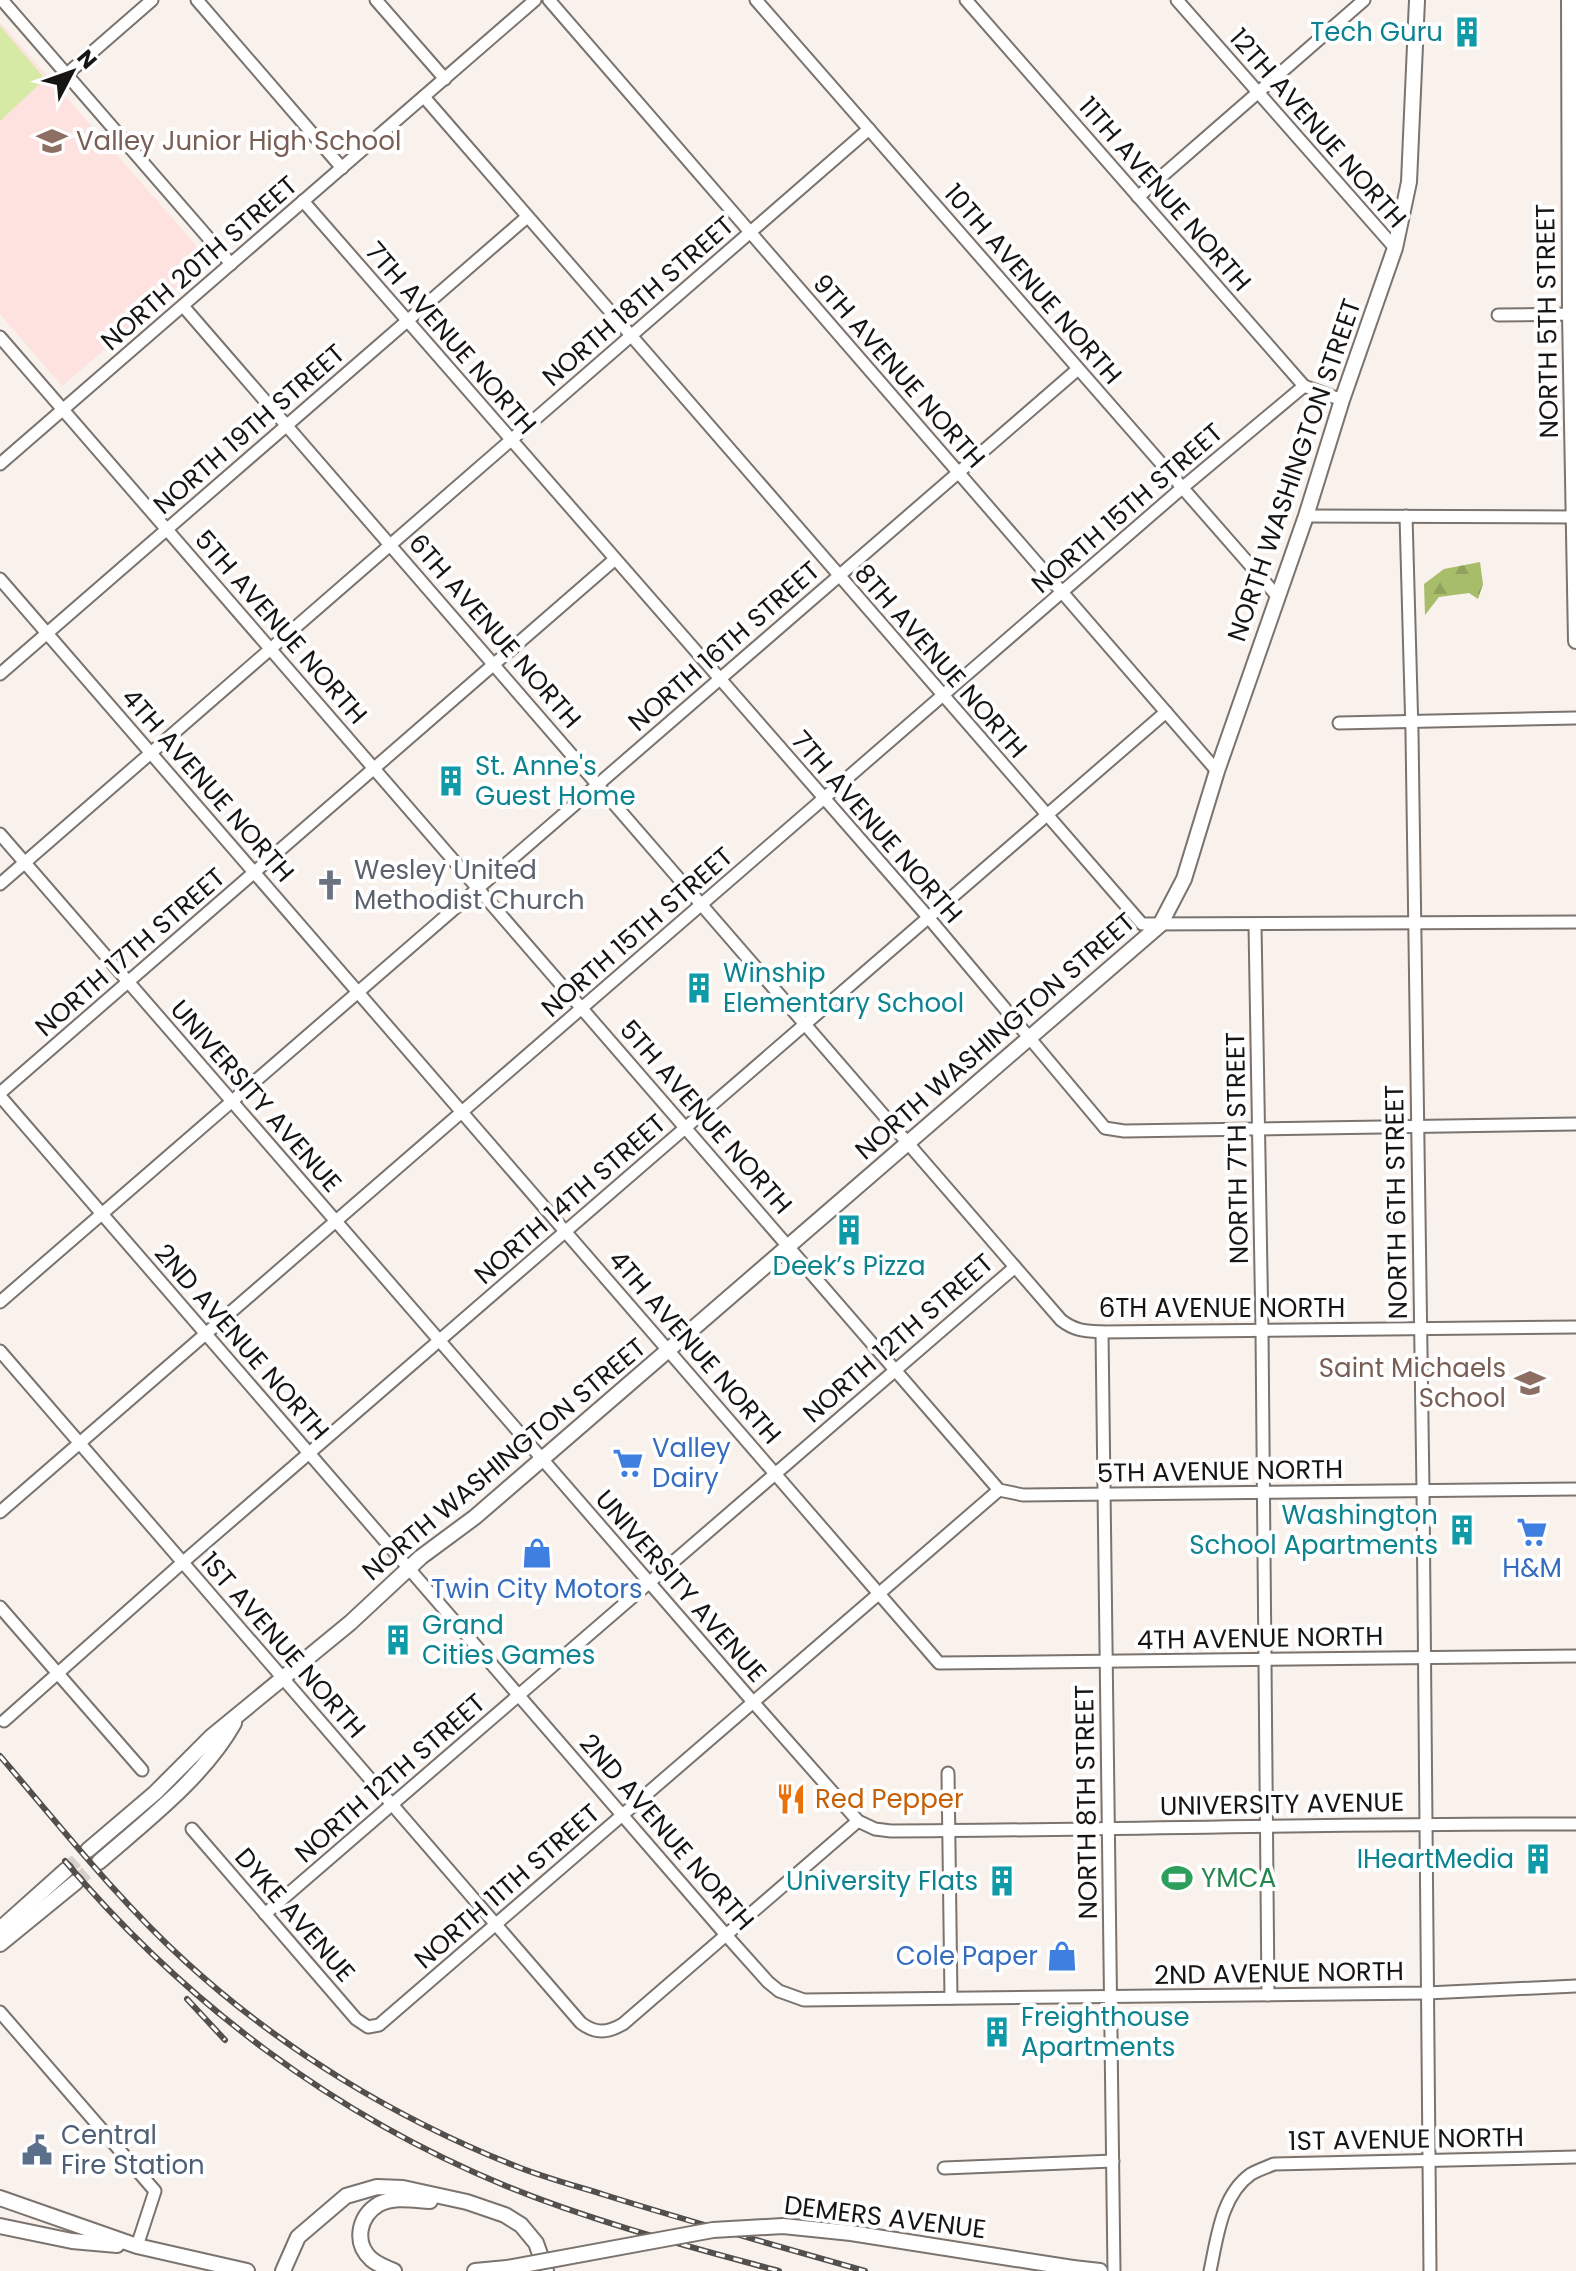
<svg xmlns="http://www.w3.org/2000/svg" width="1576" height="2271" font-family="Poppins,sans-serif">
<defs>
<pattern id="forest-firs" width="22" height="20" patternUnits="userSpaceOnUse" patternTransform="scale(2)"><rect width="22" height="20" fill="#a8bd6a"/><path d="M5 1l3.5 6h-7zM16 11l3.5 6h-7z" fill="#90a25b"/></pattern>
</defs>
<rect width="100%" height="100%" fill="#f9f1ec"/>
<path fill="#fde2e0" d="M0,22L209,260L62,386L0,314Z"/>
<path fill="url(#forest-firs)" d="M1480,562L1483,584L1478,599L1469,593L1439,597L1425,615L1424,584L1444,569Z"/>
<path fill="#d7eaa5" d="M0,26L45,79L0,121Z"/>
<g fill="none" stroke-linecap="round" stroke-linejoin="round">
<g stroke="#d7d0cb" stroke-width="14" stroke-dasharray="14 7" stroke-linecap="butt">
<path d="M66,1870L88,1850"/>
<path d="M76,1882L99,1862"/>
</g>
<g stroke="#7a736e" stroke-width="15">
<g id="minor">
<path d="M2,0L231,264"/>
<path d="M197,0L342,168"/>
<path d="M376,0L445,79"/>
<path d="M549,0L1217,771"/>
<path d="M756,0L1278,597"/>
<path d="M966,0L1304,386L1342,400"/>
<path d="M1177,0L1395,248"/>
<path d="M67,74L152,0"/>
<path d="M424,97L1142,924L1576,922"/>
<path d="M1138,197L1364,0"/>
<path d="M303,201L928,917L1105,1128L1124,1131L1576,1124"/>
<path d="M183,306L1061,1320C1075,1331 1085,1331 1102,1332L1576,1327"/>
<path d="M1498,315L1575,314"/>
<path d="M0,337L999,1490L1023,1495L1576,1489"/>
<path d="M0,464L535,0"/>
<path d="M1306,516L1576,517"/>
<path d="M1406,516L1412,733L1423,1490L1430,2271"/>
<path d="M0,579L939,1663L1576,1656"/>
<path d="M0,674L527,217"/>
<path d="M1339,723L1576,718"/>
<path d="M0,834L753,1702L858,1821L875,1829L891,1831C1119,1830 1348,1823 1576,1824"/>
<path d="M0,884L869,129"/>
<path d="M1255,925L1262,1331L1268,1995"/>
<path d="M0,1093L614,560"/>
<path d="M0,1096L726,1935L768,1982L779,1991L804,2000L1427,1993L1576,1986"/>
<path d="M0,1302L1078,369"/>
<path d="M1102,1332L1114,2271"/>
<path d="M0,1351L581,2023C596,2034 607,2033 623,2024L858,1821"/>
<path d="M0,1512L1182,488L1304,386"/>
<path d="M0,1607L142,1770"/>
<path d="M4,1721L182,1563L1166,712"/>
<path d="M948,1773L951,1998"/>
<path d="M192,1829L356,2019L368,2027L379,2025L999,1490"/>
<path d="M265,1914L1015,1267"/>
<path d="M0,2012L155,2191L137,2246"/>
<path d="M944,2168L1113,2161"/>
<path d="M1210,2271C1217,2239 1221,2195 1251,2174C1258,2170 1267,2167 1274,2164L1576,2157"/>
</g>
</g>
<g stroke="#7a736e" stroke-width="18">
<g id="major">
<path d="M1569,0L1570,314L1576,641"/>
<path d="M88,1850L155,1793L211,1737L350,1623L421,1557L475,1517L1160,925L1184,879L1217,771L1306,516L1342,400L1395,248L1409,182L1417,0"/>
<path d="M99,1862C146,1821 203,1778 234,1723"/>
<path d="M0,1929L66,1870"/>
<path d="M0,1944L76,1882"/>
<path d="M0,2198L137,2246L247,2271"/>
<path d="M0,2226L72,2241L117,2245"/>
<path d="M1073,2268L1100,2271"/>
<path d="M283,2271L298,2237L346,2196L377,2187L403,2188L467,2202L505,2215L521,2225L536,2243L546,2271"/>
<path d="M394,2271C386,2268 377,2264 371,2259C353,2242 359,2216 379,2204C394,2196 413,2200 430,2201"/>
<path d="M475,2271L507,2268"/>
</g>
</g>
<g stroke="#7a736e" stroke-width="20">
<path id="highway" d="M1570,0L1576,7"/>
</g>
<use href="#minor" stroke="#fff" stroke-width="11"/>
<use href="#major" stroke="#fff" stroke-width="14"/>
<use href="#highway" stroke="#fff" stroke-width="16"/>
<g stroke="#524f4c" stroke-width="6">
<g id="rail">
<path d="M0,1756C60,1826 118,1900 186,1962C281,2049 398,2120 518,2167C546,2178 576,2186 605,2195C691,2222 778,2246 865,2271"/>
<path d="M65,1861C185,2003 334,2115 506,2186C594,2222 687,2246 779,2271"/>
<path d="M187,1999L225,2040"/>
</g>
</g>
<use href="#rail" stroke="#fff" stroke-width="3" stroke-dasharray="9" stroke-linecap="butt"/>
<g stroke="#7a736e" stroke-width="18" stroke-linecap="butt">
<path id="major-bridge" d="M507,2268L713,2230L783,2226L851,2233L1073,2268"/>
</g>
<use href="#major-bridge" stroke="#fff" stroke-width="14"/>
</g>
<defs>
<g id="building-bare" transform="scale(2.4)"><path d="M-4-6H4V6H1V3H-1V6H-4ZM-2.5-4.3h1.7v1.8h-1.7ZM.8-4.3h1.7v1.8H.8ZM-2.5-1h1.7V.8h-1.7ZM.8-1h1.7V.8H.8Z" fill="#0f9aa8" stroke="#fff" stroke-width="2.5" paint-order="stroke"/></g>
<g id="school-bare" transform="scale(2.4)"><path d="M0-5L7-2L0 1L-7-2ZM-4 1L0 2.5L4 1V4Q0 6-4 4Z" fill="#8d6e63" stroke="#fff" stroke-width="2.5" paint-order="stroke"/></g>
<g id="church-bare" transform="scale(2.4)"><path d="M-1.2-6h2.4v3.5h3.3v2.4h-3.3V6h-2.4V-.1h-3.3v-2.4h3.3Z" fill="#6b7280" stroke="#fff" stroke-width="2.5" paint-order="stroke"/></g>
<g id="supermarket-bare" transform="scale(2.4)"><path d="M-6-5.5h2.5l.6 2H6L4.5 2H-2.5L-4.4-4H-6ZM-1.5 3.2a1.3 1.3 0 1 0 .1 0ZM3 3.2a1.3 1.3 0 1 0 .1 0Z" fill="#3f7fe0" stroke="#fff" stroke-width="2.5" paint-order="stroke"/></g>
<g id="shop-bare" transform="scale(2.4)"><path d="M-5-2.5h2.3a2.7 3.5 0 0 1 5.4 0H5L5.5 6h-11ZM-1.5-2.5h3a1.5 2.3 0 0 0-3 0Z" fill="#3f7fe0" stroke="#fff" stroke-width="2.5" paint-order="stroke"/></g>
<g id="restaurant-bare" transform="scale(2.4)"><path d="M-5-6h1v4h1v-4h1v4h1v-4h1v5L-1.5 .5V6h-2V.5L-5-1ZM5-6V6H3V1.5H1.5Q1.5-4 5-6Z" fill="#e8710a" stroke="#fff" stroke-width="2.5" paint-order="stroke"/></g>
<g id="stadium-bare" transform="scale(2.4)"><path d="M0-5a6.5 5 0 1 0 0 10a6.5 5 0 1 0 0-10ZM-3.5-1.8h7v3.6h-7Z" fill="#2e9e5b" stroke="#fff" stroke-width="2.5" paint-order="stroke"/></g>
<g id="civic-bare" transform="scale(2.4)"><path d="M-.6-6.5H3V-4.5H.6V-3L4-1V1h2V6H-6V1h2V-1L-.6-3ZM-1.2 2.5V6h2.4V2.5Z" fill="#5c6f8a" stroke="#fff" stroke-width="2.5" paint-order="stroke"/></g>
</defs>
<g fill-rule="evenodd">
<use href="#building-bare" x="1467" y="32"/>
<use href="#school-bare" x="52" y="141"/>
<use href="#building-bare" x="451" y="781"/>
<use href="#church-bare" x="330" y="885"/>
<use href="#building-bare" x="699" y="988"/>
<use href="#building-bare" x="849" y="1230"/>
<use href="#school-bare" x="1530" y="1383"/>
<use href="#supermarket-bare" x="628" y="1463"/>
<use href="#building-bare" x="1462" y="1530"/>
<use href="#supermarket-bare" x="1532" y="1532"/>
<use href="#shop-bare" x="537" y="1553"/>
<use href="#building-bare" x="398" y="1640"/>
<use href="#restaurant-bare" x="791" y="1799"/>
<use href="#building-bare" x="1538" y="1859"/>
<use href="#stadium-bare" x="1177" y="1878"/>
<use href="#building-bare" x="1002" y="1881"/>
<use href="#shop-bare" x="1062" y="1956"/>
<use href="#building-bare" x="997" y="2032"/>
<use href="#civic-bare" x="37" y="2150"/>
</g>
<g text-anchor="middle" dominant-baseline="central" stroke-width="8" stroke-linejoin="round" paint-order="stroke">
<g font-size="26" fill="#0d838f" stroke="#fff" text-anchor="end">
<text x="1443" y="32">Tech Guru</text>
<text x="475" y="766" text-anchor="start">St. Anne's<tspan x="475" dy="30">Guest Home</tspan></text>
<text x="723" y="973" text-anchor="start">Winship<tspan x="723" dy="30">Elementary School</tspan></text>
<text x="849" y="1266" text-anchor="middle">Deek’s Pizza</text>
<text x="1438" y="1515">Washington<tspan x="1438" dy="30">School Apartments</tspan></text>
<text x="422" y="1625" text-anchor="start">Grand<tspan x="422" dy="30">Cities Games</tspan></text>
<text x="1514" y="1859">IHeartMedia</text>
<text x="978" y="1881">University Flats</text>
<text x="1021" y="2017" text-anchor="start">Freighthouse<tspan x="1021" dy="30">Apartments</tspan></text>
</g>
<g font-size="26" fill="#171513" stroke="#fff">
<text transform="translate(1318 128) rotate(49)">12TH AVENUE NORTH</text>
<text transform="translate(1165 194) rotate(49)">11TH AVENUE NORTH</text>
<text transform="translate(199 263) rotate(-41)">NORTH 20TH STREET</text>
<text transform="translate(1033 284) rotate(49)">10TH AVENUE NORTH</text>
<text transform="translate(638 301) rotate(-41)">NORTH 18TH STREET</text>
<text transform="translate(1547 321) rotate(-91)">NORTH 5TH STREET</text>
<text transform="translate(451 338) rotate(49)">7TH AVENUE NORTH</text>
<text transform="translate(899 371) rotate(49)">9TH AVENUE NORTH</text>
<text transform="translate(249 429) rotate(-41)">NORTH 19TH STREET</text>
<text transform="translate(1294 470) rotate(-71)">NORTH WASHINGTON STREET</text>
<text transform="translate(1127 508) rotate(-41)">NORTH 15TH STREET</text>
<text transform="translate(281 627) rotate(49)">5TH AVENUE NORTH</text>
<text transform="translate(495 631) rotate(49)">6TH AVENUE NORTH</text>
<text transform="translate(724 646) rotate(-41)">NORTH 16TH STREET</text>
<text transform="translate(941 661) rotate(49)">8TH AVENUE NORTH</text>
<text transform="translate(208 785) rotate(49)">4TH AVENUE NORTH</text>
<text transform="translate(877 827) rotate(49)">7TH AVENUE NORTH</text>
<text transform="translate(637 932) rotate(-41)">NORTH 15TH STREET</text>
<text transform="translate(130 952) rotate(-41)">NORTH 17TH STREET</text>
<text transform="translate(995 1036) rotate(-41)">NORTH WASHINGTON STREET</text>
<text transform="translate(256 1096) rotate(49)">UNIVERSITY AVENUE</text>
<text transform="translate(706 1117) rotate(49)">5TH AVENUE NORTH</text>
<text transform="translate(1237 1148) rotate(-91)">NORTH 7TH STREET</text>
<text transform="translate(570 1199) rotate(-41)">NORTH 14TH STREET</text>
<text transform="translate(1396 1202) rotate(-91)">NORTH 6TH STREET</text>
<text x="1222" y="1308">6TH AVENUE NORTH</text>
<text transform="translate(898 1338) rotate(-41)">NORTH 12TH STREET</text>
<text transform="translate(242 1342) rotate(49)">2ND AVENUE NORTH</text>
<text transform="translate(695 1347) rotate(49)">4TH AVENUE NORTH</text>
<text transform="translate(504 1459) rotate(-40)">NORTH WASHINGTON STREET</text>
<text transform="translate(1220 1471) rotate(-1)">5TH AVENUE NORTH</text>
<text transform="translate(681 1586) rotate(49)">UNIVERSITY AVENUE</text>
<text transform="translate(1260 1638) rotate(-1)">4TH AVENUE NORTH</text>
<text transform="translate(283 1645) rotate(49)">1ST AVENUE NORTH</text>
<text transform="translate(390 1778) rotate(-41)">NORTH 12TH STREET</text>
<text transform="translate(1086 1802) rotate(-91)">NORTH 8TH STREET</text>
<text transform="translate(1282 1804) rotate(-1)">UNIVERSITY AVENUE</text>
<text transform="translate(667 1832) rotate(49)">2ND AVENUE NORTH</text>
<text transform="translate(507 1886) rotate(-41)">NORTH 11TH STREET</text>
<text transform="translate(295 1915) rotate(49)">DYKE AVENUE</text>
<text transform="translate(1279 1973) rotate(-1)">2ND AVENUE NORTH</text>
<text transform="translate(1406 2139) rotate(-1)">1ST AVENUE NORTH</text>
<text transform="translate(885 2217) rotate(7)">DEMERS AVENUE</text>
</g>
<g font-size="26" fill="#785e54" stroke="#fff" text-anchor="start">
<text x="76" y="141">Valley Junior High School</text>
<text x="1506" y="1368" text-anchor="end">Saint Michaels<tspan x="1506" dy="30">School</tspan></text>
</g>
<g font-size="26" fill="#5b616d" stroke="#fff" text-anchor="start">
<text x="354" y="870">Wesley United<tspan x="354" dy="30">Methodist Church</tspan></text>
</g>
<g font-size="26" fill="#366cbe" stroke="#fff">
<text x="652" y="1448" text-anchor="start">Valley<tspan x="652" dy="30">Dairy</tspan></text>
<text x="1532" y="1568">H&amp;M</text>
<text x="537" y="1589">Twin City Motors</text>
<text x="1038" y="1956" text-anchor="end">Cole Paper</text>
</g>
<g font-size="26" fill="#c56008" stroke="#fff" text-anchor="start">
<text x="815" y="1799">Red Pepper</text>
</g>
<g font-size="26" fill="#27864d" stroke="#fff" text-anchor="start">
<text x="1201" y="1878">YMCA</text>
</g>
<g font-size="26" fill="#4e5e75" stroke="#fff" text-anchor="start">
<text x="61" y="2135">Central<tspan x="61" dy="30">Fire Station</tspan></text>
</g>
</g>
<g transform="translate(72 72) rotate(49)" stroke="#ffffff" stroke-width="6" paint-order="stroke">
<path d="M0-6L14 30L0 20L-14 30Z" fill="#171513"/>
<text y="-12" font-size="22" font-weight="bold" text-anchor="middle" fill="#171513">N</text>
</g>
</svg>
